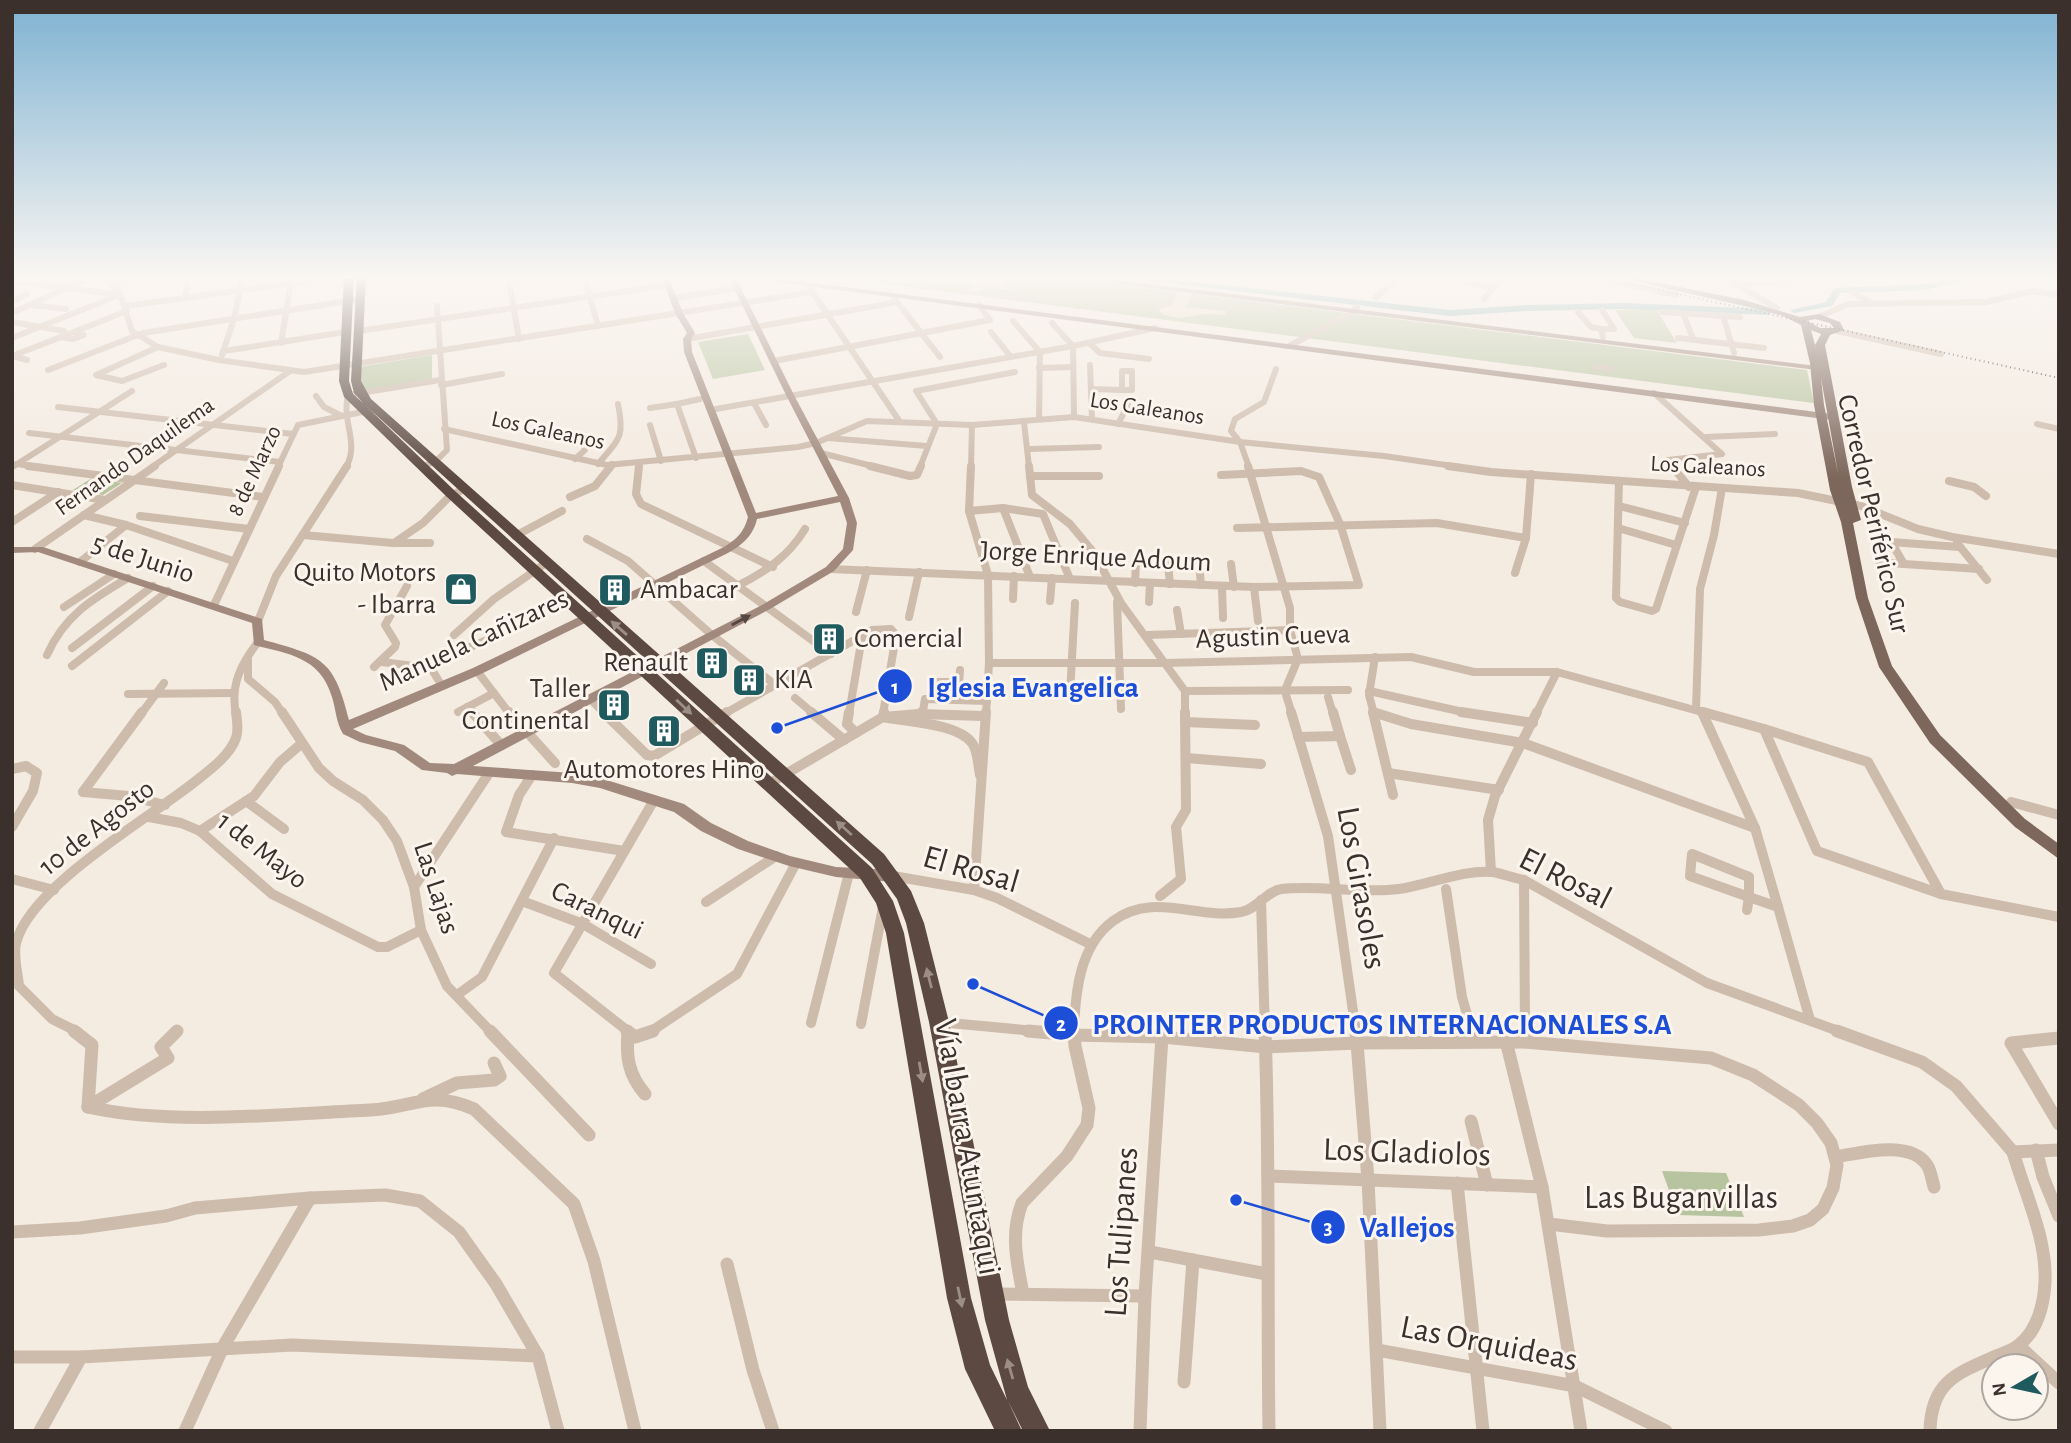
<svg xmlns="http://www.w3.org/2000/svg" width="2071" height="1443" font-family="'Alegreya Sans',sans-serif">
<rect width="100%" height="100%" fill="#f4ebe1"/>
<g fill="#b8c4a0">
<path d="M822,276H1047L1807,370L1814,403Z"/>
<path d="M1656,309L1677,343L1634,338L1615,310Z"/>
<path d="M748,334L765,370L713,379L698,342Z"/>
<path d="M432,355V380L362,390L359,367Z"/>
<path d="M92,478L122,483L103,495L73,490Z"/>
<path d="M1662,1171L1726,1173L1744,1217L1678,1215Z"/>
</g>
<g fill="#ecdcc8">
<path d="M937,276H1007L1005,286L1017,292L992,287L974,292L965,291L976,287L965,281L946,285L930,282Z"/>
<path d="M1177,291L1192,293L1186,307L1226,311L1225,315L1206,314L1179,318L1164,315L1158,309L1171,306Z"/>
</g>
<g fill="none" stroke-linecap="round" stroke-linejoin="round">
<path stroke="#7fb0b2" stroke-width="2" d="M1135,276H1147"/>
<g fill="#7fb0b2" fill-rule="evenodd">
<path d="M1139,276L1450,310L1527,305L1624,303L1768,309L1772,312L1768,315L1624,309L1527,311L1450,316L1142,280L1139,279Z"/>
<path d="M1969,276H1983L1925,290L1840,293L1832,306L1794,313L1790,310L1826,302L1834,289L1837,288L1925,284Z"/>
</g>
<g stroke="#cdbbac" stroke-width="6">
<path d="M96,276L118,289L132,331L158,347L219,360L304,372L812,292"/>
<path d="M508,276L519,339"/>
<path d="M584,276L598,326"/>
<path d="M1441,276L1493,288L1484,299"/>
<path d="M1590,276L1676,295"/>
<path d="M1721,276L1777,308"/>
<path d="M12,281L114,294"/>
<path d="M509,282L551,276"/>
<path d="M109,283L163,276"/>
<path d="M1738,285L1857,276"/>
<path d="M809,287L900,422"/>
<path d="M1493,288L1506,276"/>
<path d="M1854,293L1871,303"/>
<path d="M1376,297L1399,276"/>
<path d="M185,298L188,279L186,276"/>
<path d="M673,298L738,288"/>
<path d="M894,298L940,357"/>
<path d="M15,300L27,294"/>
<path d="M31,305L66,309"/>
<path d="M126,306L344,276"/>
<path d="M1578,312L1591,327L1601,329L1603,337"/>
<path d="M1662,312L1740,317"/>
<path d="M12,313L92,276"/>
<path d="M1683,313L1693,339"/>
<path d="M1723,315L1734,353"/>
<path d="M1819,317L1848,304L1986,302L2033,291L2059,295"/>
<path d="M1013,321L1040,352L1039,419"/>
<path d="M12,322L64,331"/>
<path d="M1052,323L1073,346L1074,417"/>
<path d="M1601,329H1614L1602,310"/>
<path d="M359,331L667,285"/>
<path d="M1837,331L1941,354"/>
<path d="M76,332L84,335L73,339L61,337L127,311"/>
<path d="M991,332L1011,357"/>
<path d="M12,338L119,295"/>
<path d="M1678,338L1764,348"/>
<path d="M687,339L898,302"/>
<path d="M281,343L292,276"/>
<path d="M1089,343L1100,353L1149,359"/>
<path d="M1289,346L1352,313L1357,307"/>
<path d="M158,347L96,375L122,381L164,365"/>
<path d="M224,351L345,332"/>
<path d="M222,355L234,319L243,276"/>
<path d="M12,356L61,337"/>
<path d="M13,356L27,360"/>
<path d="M774,361L990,320L979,305"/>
<path d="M1090,365L1092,419"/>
<path d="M1595,367L1611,369"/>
<path d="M1039,368L1073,367"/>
<path d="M48,370L143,333L360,299"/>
<rect x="1122" y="371" width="10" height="19"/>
<path d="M441,385L502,374"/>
<path d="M1091,389L1122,390"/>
<path d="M1654,393L1722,454L1668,460L1674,467"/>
<path d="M316,396L324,407L342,416"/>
<path d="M754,403L766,425"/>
<path d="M58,407L293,434"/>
<path d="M650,408L677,404"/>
<path d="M710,410L1073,346L1155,328"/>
<path d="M1024,422L1029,467"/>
<path d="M1118,424L1128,405"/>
<path d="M2037,424L2059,429"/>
<path d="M650,425L661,461"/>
<path d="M444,429L607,465L798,447L816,443L867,421L972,425L1074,417L1240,442L1384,456L1460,467"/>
<path d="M29,433L280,462"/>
<path d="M1705,437L1775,434"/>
<path d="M828,438L927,446"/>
<path d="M1029,449L1099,447"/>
<path d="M821,453L876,467"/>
<path d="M696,458L677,404L700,399"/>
<path d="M575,459L585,450L581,434"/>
<path d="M16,464L41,467"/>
<path d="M598,464C619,439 625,438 618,404"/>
<path d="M14,466L132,391"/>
<path d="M152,467L290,371"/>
<path d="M278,467L298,425L372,410"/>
<path d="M346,467C360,443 341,421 348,395L440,380"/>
<path d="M422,467L436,461L447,450L437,306"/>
<path d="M610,467L612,464"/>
<path d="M639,467V463"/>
<path d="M920,467L937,424L916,391L1015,372"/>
<path d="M971,467L972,425"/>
<path d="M1249,467L1240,442L1231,431L1235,419L1264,402L1276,369"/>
</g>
<g stroke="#cdbbac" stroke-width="8">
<path d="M28,466L263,497"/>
<path d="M639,466L636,494L641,504L773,567"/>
<path d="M870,466L910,476L917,475L921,466"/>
<path d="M971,466L969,511L988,575L989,663L986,714"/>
<path d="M1029,466L1032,495L1070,524L1094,553L1121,603L1185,691V714"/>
<path d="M1248,466L1290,608V630L1298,659L1285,690"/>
<path d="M1448,466L1491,472L1798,493L1861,506L1918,529L1952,537L2059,554"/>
<path d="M1672,466L1689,487"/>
<path d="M422,467L425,466"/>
<path d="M1030,476H1099"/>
<path d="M1619,481L1616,598L1620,602L1652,611L1656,609L1696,487"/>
<path d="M1949,481L1974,487L1986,496"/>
<path d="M12,485L105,500"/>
<path d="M570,497L595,486L611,466"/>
<path d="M1619,506L1685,523"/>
<path d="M1003,508L1030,577"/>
<path d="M969,511L1003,508L1043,514L1070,579"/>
<path d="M84,515L126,525L233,561"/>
<path d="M140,516L249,529"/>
<path d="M12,522L58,492"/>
<path d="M1237,528L1437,523L1526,538"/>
<path d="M1618,528L1676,545"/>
<path d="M303,535L393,543H430"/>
<path d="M515,536L562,511"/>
<path d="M587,539L628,561L712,635L774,684"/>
<path d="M394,543L423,523L449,497L462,490"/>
<path d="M1957,543L1987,580"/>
<path d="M1960,547L1891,542L1904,564L1979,569"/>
<path d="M35,549L155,466"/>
<path d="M704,561L831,654"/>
<path d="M80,562L126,525"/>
<path d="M1199,562L1201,585"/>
<path d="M1879,562L1904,564"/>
<path d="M1168,564L1170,584"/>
<path d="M1231,564L1234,587"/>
<path d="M830,569L1254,587L1359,585L1340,524L1319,477L1301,471L1221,475"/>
<path d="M1515,573L1526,538L1531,474"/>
<path d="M1135,583L1136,562"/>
<path d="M737,586C765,572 788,557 805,529"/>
<path d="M1222,586L1223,618"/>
<path d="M1254,587L1258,621"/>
<path d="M1013,599L1014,576"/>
<path d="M1050,601L1052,578"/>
<path d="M1117,602L1121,709"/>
<path d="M1149,602L1150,583"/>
<path d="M214,605L279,466"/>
<path d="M64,607L114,574"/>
<path d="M1177,610L1181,634"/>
<path d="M856,612L867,570"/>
<path d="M909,617L919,572"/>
<path d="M258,621L276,576L347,466"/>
<path d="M454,635L494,599L546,563"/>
<path d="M1147,635L1290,630"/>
<path d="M72,648L153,586"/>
<path d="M47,655C64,616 92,599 128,578"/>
<path d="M248,658V679L275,702L283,714"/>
<path d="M382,662L421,667L492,638"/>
<path d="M989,663H1165L1411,657L1474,672H1557L1709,714"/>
<path d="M429,665L442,686"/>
<path d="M72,666L168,591"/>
<path d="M374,667L395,647L396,643L385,625L407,586"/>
<path d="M477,671L510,714"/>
<path d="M1185,691L1348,690"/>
<path d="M1369,691L1472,714"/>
<path d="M128,694L234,693"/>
<path d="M1070,694L1075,603"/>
<path d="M1286,695L1292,714"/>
<path d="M1328,697L1333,714"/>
<path d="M795,698L814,714"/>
<path d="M937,698L938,682H959"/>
<path d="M590,699L605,714"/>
<path d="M958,699L960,670"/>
<path d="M467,707L473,714"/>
<path d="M1696,709L1700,589L1714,535L1722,488"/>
<path d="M1701,711L1702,714"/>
<path d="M458,712L494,693"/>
<path d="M1373,712L1379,714"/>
<path d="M141,714L164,683"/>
<path d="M236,714C230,685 241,664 258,642"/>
<path d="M724,714L872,630L891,629L896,635L883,714"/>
<path d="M849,714L862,637"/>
<path d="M919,714L923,711L925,699L987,701"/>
<path d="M1374,714L1369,695L1375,657"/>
<path d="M1536,714L1557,672"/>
</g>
<g stroke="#cdbbac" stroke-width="10">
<path d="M282,712L319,768L333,781L363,800L383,820L397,841L414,887L421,930L447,986L491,1032"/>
<path d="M472,712L501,745"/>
<path d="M509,712L555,763"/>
<path d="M603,712L647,755L654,756L727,712"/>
<path d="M811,712L844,740"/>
<path d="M849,712L847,724L856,733"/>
<path d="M884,712L883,717C907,722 957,723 972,743C978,751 978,765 980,775"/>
<path d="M1291,712L1328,836L1356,1032"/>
<path d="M1373,712L1393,795"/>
<path d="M1373,712L1411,724L1523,743L1755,828"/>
<path d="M1461,712L1533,723"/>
<path d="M1702,712L1755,828L1778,907"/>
<path d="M1703,712L1764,729L1817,851L1941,894L2059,917"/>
<path d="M919,714L922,712"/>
<path d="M1185,722L1255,725"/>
<path d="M1764,729L1868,762L1941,894"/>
<path d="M1340,736L1351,770"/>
<path d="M1298,737L1340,736L1333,712"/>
<path d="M1186,758L1261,764"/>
<path d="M12,769L26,766L37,773L33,791L12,827"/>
<path d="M1388,773L1499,790"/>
<path d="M532,775L519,795L506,832L624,851"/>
<path d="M767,785L883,717L919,714L983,716"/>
<path d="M83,792L142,712"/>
<path d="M83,792L129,796L165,805"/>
<path d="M246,801L284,829"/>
<path d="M2011,802L2059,815"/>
<path d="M149,817L181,823L200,831L272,894L378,947H387L421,930"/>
<path d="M200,831L254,796L280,762L301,744"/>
<path d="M1692,854L1749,877V897L1690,876Z"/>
<path d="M1491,872L1488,820L1495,796L1537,712"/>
<path d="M893,876L974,890L997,898L1090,944"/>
<path d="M12,879L54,890"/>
<path d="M1524,880L1525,1032"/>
<path d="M414,887L489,773"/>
<path d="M1446,889L1462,997L1472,1032"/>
<path d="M974,890L986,712"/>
<path d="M1160,896L1181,879L1176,827L1186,810L1185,712"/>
<path d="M1749,897L1778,907L1810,1020"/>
<path d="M1261,900L1265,1032"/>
<path d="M522,901L583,924L651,964"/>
<path d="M706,902L776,856"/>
<path d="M1747,910L1749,897"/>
<path d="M457,995L482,977L554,838"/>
<path d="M939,1022L1046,1032"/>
<path d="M811,1023L849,873"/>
<path d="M861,1024L883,907"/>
<path d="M78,1032L52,1019L19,986C18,973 13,957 16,943C30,887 146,820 192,784C207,772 229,757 236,738C239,730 237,721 236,712"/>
<path d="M629,1032L554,973L654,800"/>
<path d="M650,1032L737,974L796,863"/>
<path d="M1074,1032C1075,994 1079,946 1113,921C1154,891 1197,920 1241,912C1258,909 1266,891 1282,889C1321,885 1361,894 1399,889C1428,885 1464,869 1493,872C1503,874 1514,878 1524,880L1707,983L1841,1032"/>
</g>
<g stroke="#cdbbac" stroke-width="13">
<path d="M74,1031L92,1045L88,1107"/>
<path d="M490,1031L589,1135"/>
<path d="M627,1031L635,1037L653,1031"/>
<path d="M1028,1031L1073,1035L1162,1037L1266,1047L1358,1043L1525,1042L1711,1058L1753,1075L1799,1105L1817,1123L1831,1143L1837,1165L1833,1188L1823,1209L1810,1220L1793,1226L1759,1230L1607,1231L1549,1224"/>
<path d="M1265,1031C1270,1164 1267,1297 1269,1431"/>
<path d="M1356,1031L1368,1180L1380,1431"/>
<path d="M1472,1031L1475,1041"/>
<path d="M1525,1031V1042"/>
<path d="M1837,1031L1922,1062L1956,1086L2013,1152L2059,1150"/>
<path d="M628,1032C626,1057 628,1074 645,1094"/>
<path d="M2059,1038L2011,1043L2059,1124"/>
<path d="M1506,1041L1542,1187L1581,1431"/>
<path d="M423,1099L457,1083L494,1080L500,1076L494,1063"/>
<path d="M88,1107C172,1126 283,1114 370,1110C413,1108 429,1089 474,1109L574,1204L594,1261L635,1431"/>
<path d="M88,1107L168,1058L161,1047L177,1031"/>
<path d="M1471,1121L1487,1185"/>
<path d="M2036,1150L2043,1177L2059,1216"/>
<path d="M1835,1157C1860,1153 1910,1139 1927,1165C1931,1171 1932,1180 1934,1187"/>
<path d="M1270,1176L1542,1187"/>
<path d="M1457,1183L1483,1431"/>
<path d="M12,1232L80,1228L166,1216L195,1208L310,1198L385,1195L420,1201L459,1232L496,1284L538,1356"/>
<path d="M1150,1252L1267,1274"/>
<path d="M727,1264L753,1370L773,1431"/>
<path d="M993,1294L1145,1296"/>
<path d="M1023,1294C1017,1262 1010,1234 1022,1203L1067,1156L1087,1125L1089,1108L1075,1046L1074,1031"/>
<path d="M2019,1346L2059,1383"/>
<path d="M1377,1350L1575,1386L1666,1431"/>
<path d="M12,1357H81L292,1345L538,1356L558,1431"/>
<path d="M1184,1382L1193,1260"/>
<path d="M40,1431L81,1357"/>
<path d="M185,1431L223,1347L310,1198"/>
<path d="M1140,1431L1145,1296L1162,1037"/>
<path d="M1930,1431C1931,1383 1955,1374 1994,1357C2003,1353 2012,1351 2019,1345C2037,1331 2044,1305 2045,1282C2047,1238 2025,1194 2013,1152"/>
</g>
<g fill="#a18a7d" fill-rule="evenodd">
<path d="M661,276H668L683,313L695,333L691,339L692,352L756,513L838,496L787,397L728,276H735L795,397L849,498L857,523L853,550L834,571L770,609L473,766L572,773L600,778L684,804L711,823L748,841L790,856L836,867L893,870L898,872L900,876L898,880L893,882L836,877L789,866L738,849L701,831L674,812L600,788L572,783L457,774L452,776L447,773L422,770L395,751L360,742L343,734C336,722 336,710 332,697C320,657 289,654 254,645L252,623L38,552L12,553V547H43L262,619L264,640C322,656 334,659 349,720L473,668L724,547C737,539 744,532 748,517L684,352L683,339L687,333L675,313ZM840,502L847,523L843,549L826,567L762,605L454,764L430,763L404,745L366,735L353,729L481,674L724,555C740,547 753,537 757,519Z"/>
<path d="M742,276H760L1832,414L1836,417L1832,420L746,278Z"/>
<path d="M1066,276H1084L1825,367L1829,369L1825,371L1069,278Z"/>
</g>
<path fill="#7d675c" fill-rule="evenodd" d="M1612,276H1626L1744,300L1800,317L1819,314L1840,322L1844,330L1830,335L1825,345L1852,487L1861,520L1853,523L1868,598L1892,666L1940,735L2025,819L2059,844V859L2015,827L1930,743L1879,667L1856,598L1841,522L1830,490L1814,405L1810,363L1801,325L1783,316L1762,310ZM1815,319L1830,323L1834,328H1820L1807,321ZM1811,330L1821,334L1815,345L1817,352ZM1821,378L1838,473L1824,405Z"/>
<path fill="#5c4a42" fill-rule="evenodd" d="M344,276H354L349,381L353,394L363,403L354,393L351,381L357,276H366L361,381L371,399L884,854L911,891L924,923L949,1022L1009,1320L1028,1387L1050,1431H1023L1008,1401L1022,1431H995L965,1369L947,1298L886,933L876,903L860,878L447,497L344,397L339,381ZM365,405L872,864L897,899L906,923L929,1022L985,1320L1007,1400L990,1365L971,1298L904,933L893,901L872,868L455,491Z"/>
<path stroke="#3b302b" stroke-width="2" stroke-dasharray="1 3.5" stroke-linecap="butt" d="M1597,276L2059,378"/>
</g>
<defs><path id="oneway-solid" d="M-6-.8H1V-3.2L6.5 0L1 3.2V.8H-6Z" transform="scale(1.75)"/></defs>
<use fill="#544640" href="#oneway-solid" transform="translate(741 620) rotate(-28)"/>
<g fill="#9c8e87">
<use href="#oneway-solid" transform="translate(619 628) rotate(-139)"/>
<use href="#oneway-solid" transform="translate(684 707) rotate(43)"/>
<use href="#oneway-solid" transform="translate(844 828) rotate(-138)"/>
<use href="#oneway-solid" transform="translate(929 978) rotate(-104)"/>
<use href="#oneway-solid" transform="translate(921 1072) rotate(80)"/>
<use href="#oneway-solid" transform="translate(960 1297) rotate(78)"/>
<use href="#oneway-solid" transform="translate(1010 1369) rotate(-106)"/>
</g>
<linearGradient id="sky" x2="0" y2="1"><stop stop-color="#7eb2d2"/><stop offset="0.58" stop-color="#faf6f2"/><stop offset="1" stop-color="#faf6f2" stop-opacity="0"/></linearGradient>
<rect width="2071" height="478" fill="url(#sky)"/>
<defs>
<g id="shop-square" transform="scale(1.75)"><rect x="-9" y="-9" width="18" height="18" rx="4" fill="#1f5a5e" stroke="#fbf5ee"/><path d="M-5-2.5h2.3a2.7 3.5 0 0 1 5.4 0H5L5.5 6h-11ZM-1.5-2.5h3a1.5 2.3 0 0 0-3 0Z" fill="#fff"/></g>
<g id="building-square" transform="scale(1.75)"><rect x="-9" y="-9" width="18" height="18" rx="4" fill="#1f5a5e" stroke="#fbf5ee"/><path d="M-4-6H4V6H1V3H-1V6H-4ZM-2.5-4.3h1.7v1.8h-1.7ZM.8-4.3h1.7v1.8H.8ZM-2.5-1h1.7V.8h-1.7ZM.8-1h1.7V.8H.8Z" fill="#fff"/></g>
</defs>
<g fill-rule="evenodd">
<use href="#shop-square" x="461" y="589"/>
<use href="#building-square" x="615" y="590"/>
<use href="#building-square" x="829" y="639"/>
<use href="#building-square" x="712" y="663"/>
<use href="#building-square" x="749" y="680"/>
<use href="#building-square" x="614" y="705"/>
<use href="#building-square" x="664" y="731"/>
</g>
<g text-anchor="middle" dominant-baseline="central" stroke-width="6" stroke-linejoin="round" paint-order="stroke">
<g font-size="23" fill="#3b302b" stroke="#fbf5ee">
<text transform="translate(1147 409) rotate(9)">Los Galeanos</text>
<text transform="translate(548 431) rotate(12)">Los Galeanos</text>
<text transform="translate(135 457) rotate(-35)">Fernando Daquilema</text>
<text transform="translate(1708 467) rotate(3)">Los Galeanos</text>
<text transform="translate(255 471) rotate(-65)">8 de Marzo</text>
</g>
<g font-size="28" fill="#3b302b" stroke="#fbf5ee">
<text transform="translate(1873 514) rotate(77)">Corredor Periférico Sur</text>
<text transform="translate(1096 557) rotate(3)">Jorge Enrique Adoum</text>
<text transform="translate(143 559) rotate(18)">5 de Junio</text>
<text transform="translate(1273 637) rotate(-2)">Agustin Cueva</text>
<text transform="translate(474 641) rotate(-25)">Manuela Cañizares</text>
<text transform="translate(97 828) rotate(-38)">10 de Agosto</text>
<text transform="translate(262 851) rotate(38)">1 de Mayo</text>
<text transform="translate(436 888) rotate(72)">Las Lajas</text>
<text transform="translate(597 911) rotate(26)">Caranqui</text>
</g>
<g font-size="28" fill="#3b302b" stroke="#fbf5ee" text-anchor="end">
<text x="436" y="573">Quito Motors<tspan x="436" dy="32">- Ibarra</tspan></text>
<text x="640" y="590" text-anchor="start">Ambacar</text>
<text x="854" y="639" text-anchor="start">Comercial</text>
<text x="688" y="663">Renault</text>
<text x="774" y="680" text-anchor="start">KIA</text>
<text x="590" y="689">Taller<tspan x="590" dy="32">Continental</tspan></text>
<text x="664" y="770" text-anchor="middle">Automotores Hino</text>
</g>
<g font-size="33" fill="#3b302b" stroke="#fbf5ee">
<text transform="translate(971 870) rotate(16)">El Rosal</text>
<text transform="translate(1565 879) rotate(27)">El Rosal</text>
<text transform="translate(1361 888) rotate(80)">Los Girasoles</text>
<text transform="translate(967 1147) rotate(80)">Vía Ibarra Atuntaqui</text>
<text transform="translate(1407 1153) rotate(2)">Los Gladiolos</text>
<text x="1681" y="1198">Las Buganvillas</text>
<text transform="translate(1122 1232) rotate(-86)">Los Tulipanes</text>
<text transform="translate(1489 1344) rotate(11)">Las Orquideas</text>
</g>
</g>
<path fill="none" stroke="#1d4ed8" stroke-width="2.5" d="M777 728L895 686M973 984L1061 1023M1236 1200L1328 1227"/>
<g fill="#1d4ed8" stroke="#fbf5ee" stroke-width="2.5">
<circle cx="777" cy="728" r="7"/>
<circle cx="973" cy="984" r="7"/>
<circle cx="1236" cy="1200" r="7"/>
<circle cx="895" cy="686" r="18"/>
<circle cx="1061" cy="1023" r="18"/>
<circle cx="1328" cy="1227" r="18"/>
</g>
<g font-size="21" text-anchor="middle" font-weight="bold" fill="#fff">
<text x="895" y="694">1</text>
<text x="1061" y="1031">2</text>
<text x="1328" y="1234">3</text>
</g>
<g font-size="30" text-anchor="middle" font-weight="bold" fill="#1d4ed8" stroke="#fbf5ee" stroke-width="6" stroke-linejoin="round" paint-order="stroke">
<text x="1033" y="697">Iglesia Evangelica</text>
<text x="1382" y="1034">PROINTER PRODUCTOS INTERNACIONALES S.A</text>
<text x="1407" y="1237">Vallejos</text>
</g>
<rect width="2071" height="1443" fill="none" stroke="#3b302b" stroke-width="28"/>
<g transform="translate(2015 1387) rotate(261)"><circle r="33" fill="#fbf5ee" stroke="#aea6a0" stroke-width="2"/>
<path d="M0-5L12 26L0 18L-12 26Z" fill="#1f5a5e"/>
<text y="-10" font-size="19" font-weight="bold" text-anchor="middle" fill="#3b302b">N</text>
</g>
</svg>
